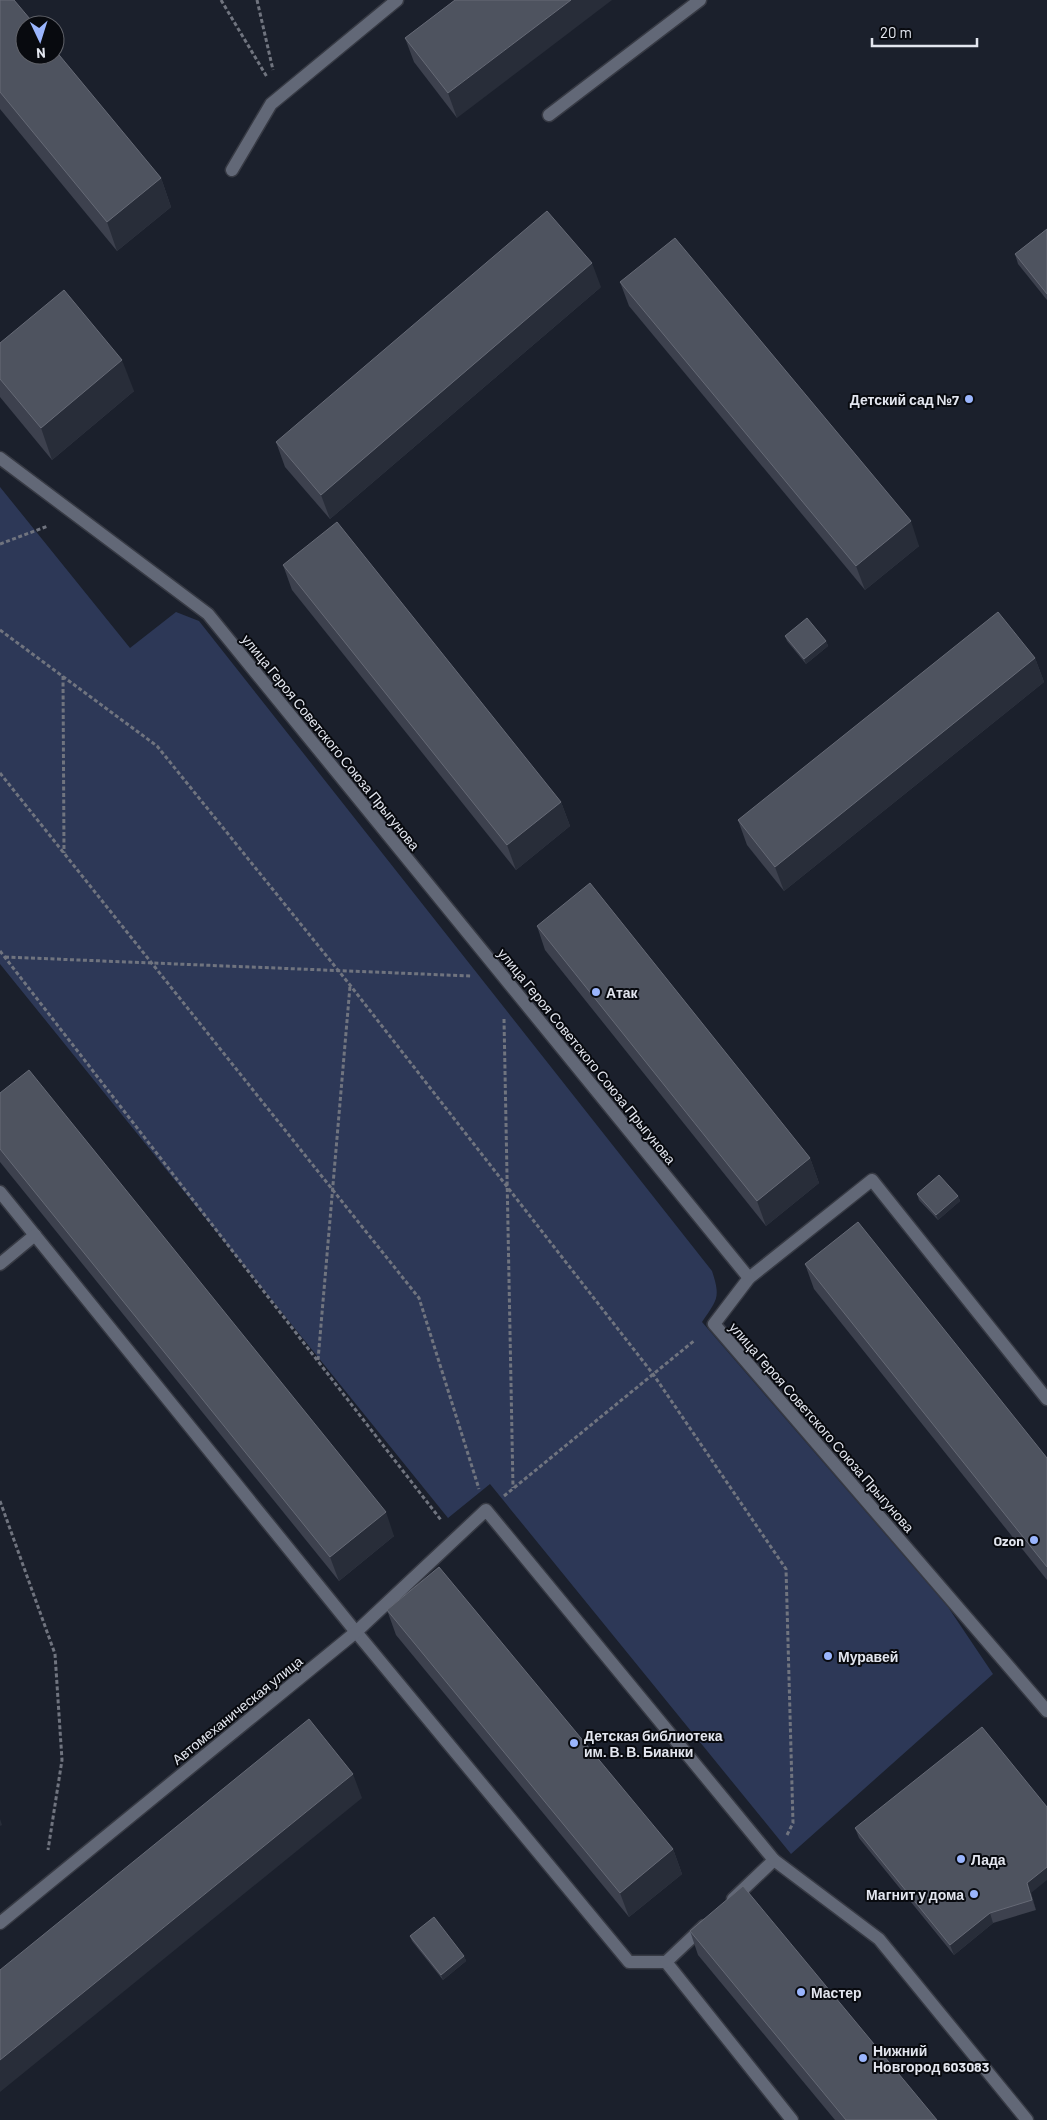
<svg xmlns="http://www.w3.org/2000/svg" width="1047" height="2120" font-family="Barlow,sans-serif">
<rect width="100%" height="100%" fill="#1b202c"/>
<path fill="#2d3857" d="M0,487L130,648L176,612L199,621L712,1271C721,1298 717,1300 702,1322L948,1607L993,1674L791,1854L490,1484L448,1518L0,964Z"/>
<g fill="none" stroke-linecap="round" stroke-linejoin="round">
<g stroke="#373a44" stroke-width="15">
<g id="service">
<path d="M549,115L700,0"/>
<path d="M232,170L271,104L397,0"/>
<path d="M0,1192L356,1632L629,1962H666L792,2120"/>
<path d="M0,1264L35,1235"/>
<path d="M749,1278L872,1180L1047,1399"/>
<path d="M733,1899L774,1860"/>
<path d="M666,1962L704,1926"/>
</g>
</g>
<g stroke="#373a44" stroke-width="15">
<g id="minor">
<path d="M0,458L208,614L749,1278L714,1324L1047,1711"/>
<path d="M0,1923L356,1632L486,1510L774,1860L879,1939L1027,2120"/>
</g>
</g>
<g stroke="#70747f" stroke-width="3" stroke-dasharray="4 2.5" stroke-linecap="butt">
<path d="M221,0L267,77"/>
<path d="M257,0L273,70"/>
<path d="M0,544L48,526"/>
<path d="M0,630L157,746L350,985L653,1374L786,1569L793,1823L786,1837"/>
<path d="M63,676L64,853"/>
<path d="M0,773L419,1298L479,1489"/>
<path d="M0,951L441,1520"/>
<path d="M5,957L471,976"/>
<path d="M504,1019L513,1488"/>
<path d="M318,1360L350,986"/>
<path d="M504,1496L695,1340"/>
<path d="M0,1501L55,1654L62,1760L48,1850"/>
</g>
<use href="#service" stroke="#626877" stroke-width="12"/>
<use href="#minor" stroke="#626877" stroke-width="12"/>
</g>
<g fill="#3d414e">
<path d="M0,0L161,178L171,207L117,251L0,109Z"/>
<path d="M455,0L457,118L414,62L405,38Z"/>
<path d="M1047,229V300L1018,264L1015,254Z"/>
<path d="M620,282L919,546L865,590L629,306Z"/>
<path d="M601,287L330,519L285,467L276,442Z"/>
<path d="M0,343L134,391L52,460L0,397Z"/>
<path d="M283,565L561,802L570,826L516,870L292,590Z"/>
<path d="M785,636L826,641L828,646L806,664L787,641Z"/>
<path d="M1035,658L1044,682L784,891L747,845L738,820Z"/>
<path d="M537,926L810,1158L819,1183L766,1226L545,950Z"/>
<path d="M0,1093L394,1536L339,1581L0,1162Z"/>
<path d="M917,1194L958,1196L960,1201L938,1220L919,1200Z"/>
<path d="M805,1264L1047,1458V1580L814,1289Z"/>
<path d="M387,1610L673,1849L682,1874L629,1917L396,1635Z"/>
<path d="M855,1828L1031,1893L1036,1910L993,1923L954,1955L859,1838Z"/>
<path d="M690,1931L937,2120H835L698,1955Z"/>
<path d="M410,1936L464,1956L466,1961L443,1980L412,1941Z"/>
</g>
<g fill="#282d39">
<path d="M571,0H612L457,118L448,93Z"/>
<path d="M161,178L171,207L117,251L107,222Z"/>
<path d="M592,263L601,287L330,519L321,495Z"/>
<path d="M122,360L134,391L52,460L41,428Z"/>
<path d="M911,521L919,546L865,590L856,566Z"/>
<path d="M826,641L828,646L806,664L804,659Z"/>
<path d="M1035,658L1044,682L784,891L775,867Z"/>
<path d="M561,802L570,826L516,870L507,845Z"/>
<path d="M810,1158L819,1183L766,1226L757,1201Z"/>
<path d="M958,1196L960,1201L938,1220L936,1215Z"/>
<path d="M386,1512L394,1536L339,1581L330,1557Z"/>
<path d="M353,1774L362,1798L0,2092V2060Z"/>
<path d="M0,1819L2,1825L0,1826Z"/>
<path d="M673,1849L682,1874L629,1917L620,1893Z"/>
<path d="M1047,1867V1880L1031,1893L1036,1910L1027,1883Z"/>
<path d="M990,1913L993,1923L954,1955L950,1945Z"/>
<path d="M464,1956L466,1961L443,1980L441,1975Z"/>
</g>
<g fill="#4e535f" stroke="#666a76">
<path d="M0,0H14L35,25H25V55H55V50L161,178L107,222L0,92Z"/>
<path d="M455,0H571L448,93L405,38Z"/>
<path d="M547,211L592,263L321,495L276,442Z"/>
<path d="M1047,229V294L1015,254Z"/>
<path d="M675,238L911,521L856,566L620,282Z"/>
<path d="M64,290L122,360L41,428L0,379V343Z"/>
<path d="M337,522L561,802L507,845L283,565Z"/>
<path d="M998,612L1035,658L775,867L738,820Z"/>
<path d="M807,618L826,641L804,659L785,636Z"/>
<path d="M590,883L810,1158L757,1201L537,926Z"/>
<path d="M29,1070L386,1512L330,1557L0,1149V1093Z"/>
<path d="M939,1175L958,1196L936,1215L917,1194Z"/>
<path d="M858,1222L1047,1458V1567L805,1264Z"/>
<path d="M439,1567L673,1849L620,1893L387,1610Z"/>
<path d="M309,1719L353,1774L0,2060V1970Z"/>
<path d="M982,1727L1047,1807V1867L1027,1883L1032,1900L990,1913L950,1945L855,1828Z"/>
<path d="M743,1886L937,2120H846L690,1931Z"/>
<path d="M434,1917L464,1956L441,1975L410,1936Z"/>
</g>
<g fill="#9ab5fd" stroke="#080a0f" stroke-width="2">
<circle cx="969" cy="399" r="5"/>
<circle cx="596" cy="992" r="5"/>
<circle cx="1034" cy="1540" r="5"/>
<circle cx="828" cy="1656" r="5"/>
<circle cx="574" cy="1743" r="5"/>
<circle cx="961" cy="1859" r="5"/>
<circle cx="974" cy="1894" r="5"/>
<circle cx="801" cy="1992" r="5"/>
<circle cx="863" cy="2058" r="5"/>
</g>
<g text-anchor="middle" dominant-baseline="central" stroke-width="4" stroke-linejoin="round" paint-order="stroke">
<g font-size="14" font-weight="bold" fill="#e3e6ef" stroke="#080a0f" text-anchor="start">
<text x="959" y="399" text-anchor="end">Детский сад №7</text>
<text x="606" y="992">Атак</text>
<text x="1024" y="1540" text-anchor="end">Ozon</text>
<text x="838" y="1656">Муравей</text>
<text x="584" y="1735">Детская библиотека<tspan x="584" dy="16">им. В. В. Бианки</tspan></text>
<text x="971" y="1859">Лада</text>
<text x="964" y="1894" text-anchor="end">Магнит у дома</text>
<text x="811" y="1992">Мастер</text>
<text x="873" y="2050">Нижний<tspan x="873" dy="16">Новгород 603083</tspan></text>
</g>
<g font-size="14" fill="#e3e6ef" stroke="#080a0f">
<text transform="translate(331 742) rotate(51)">улица Героя Советского Союза Прыгунова</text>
<text transform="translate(587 1056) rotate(51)">улица Героя Советского Союза Прыгунова</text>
<text transform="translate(822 1427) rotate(49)">улица Героя Советского Союза Прыгунова</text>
<text transform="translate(237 1710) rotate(-39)">Автомеханическая улица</text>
</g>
</g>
<g transform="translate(40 40) rotate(176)"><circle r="24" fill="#080a0f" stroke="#606269"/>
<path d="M0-4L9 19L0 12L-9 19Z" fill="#9ab5fd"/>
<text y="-8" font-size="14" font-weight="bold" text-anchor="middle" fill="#e3e6ef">N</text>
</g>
<path d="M872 38v8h105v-8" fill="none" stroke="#e3e6ef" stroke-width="2.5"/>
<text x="880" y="38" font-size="15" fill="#e3e6ef" stroke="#080a0f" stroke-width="4" paint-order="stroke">20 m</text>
</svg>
